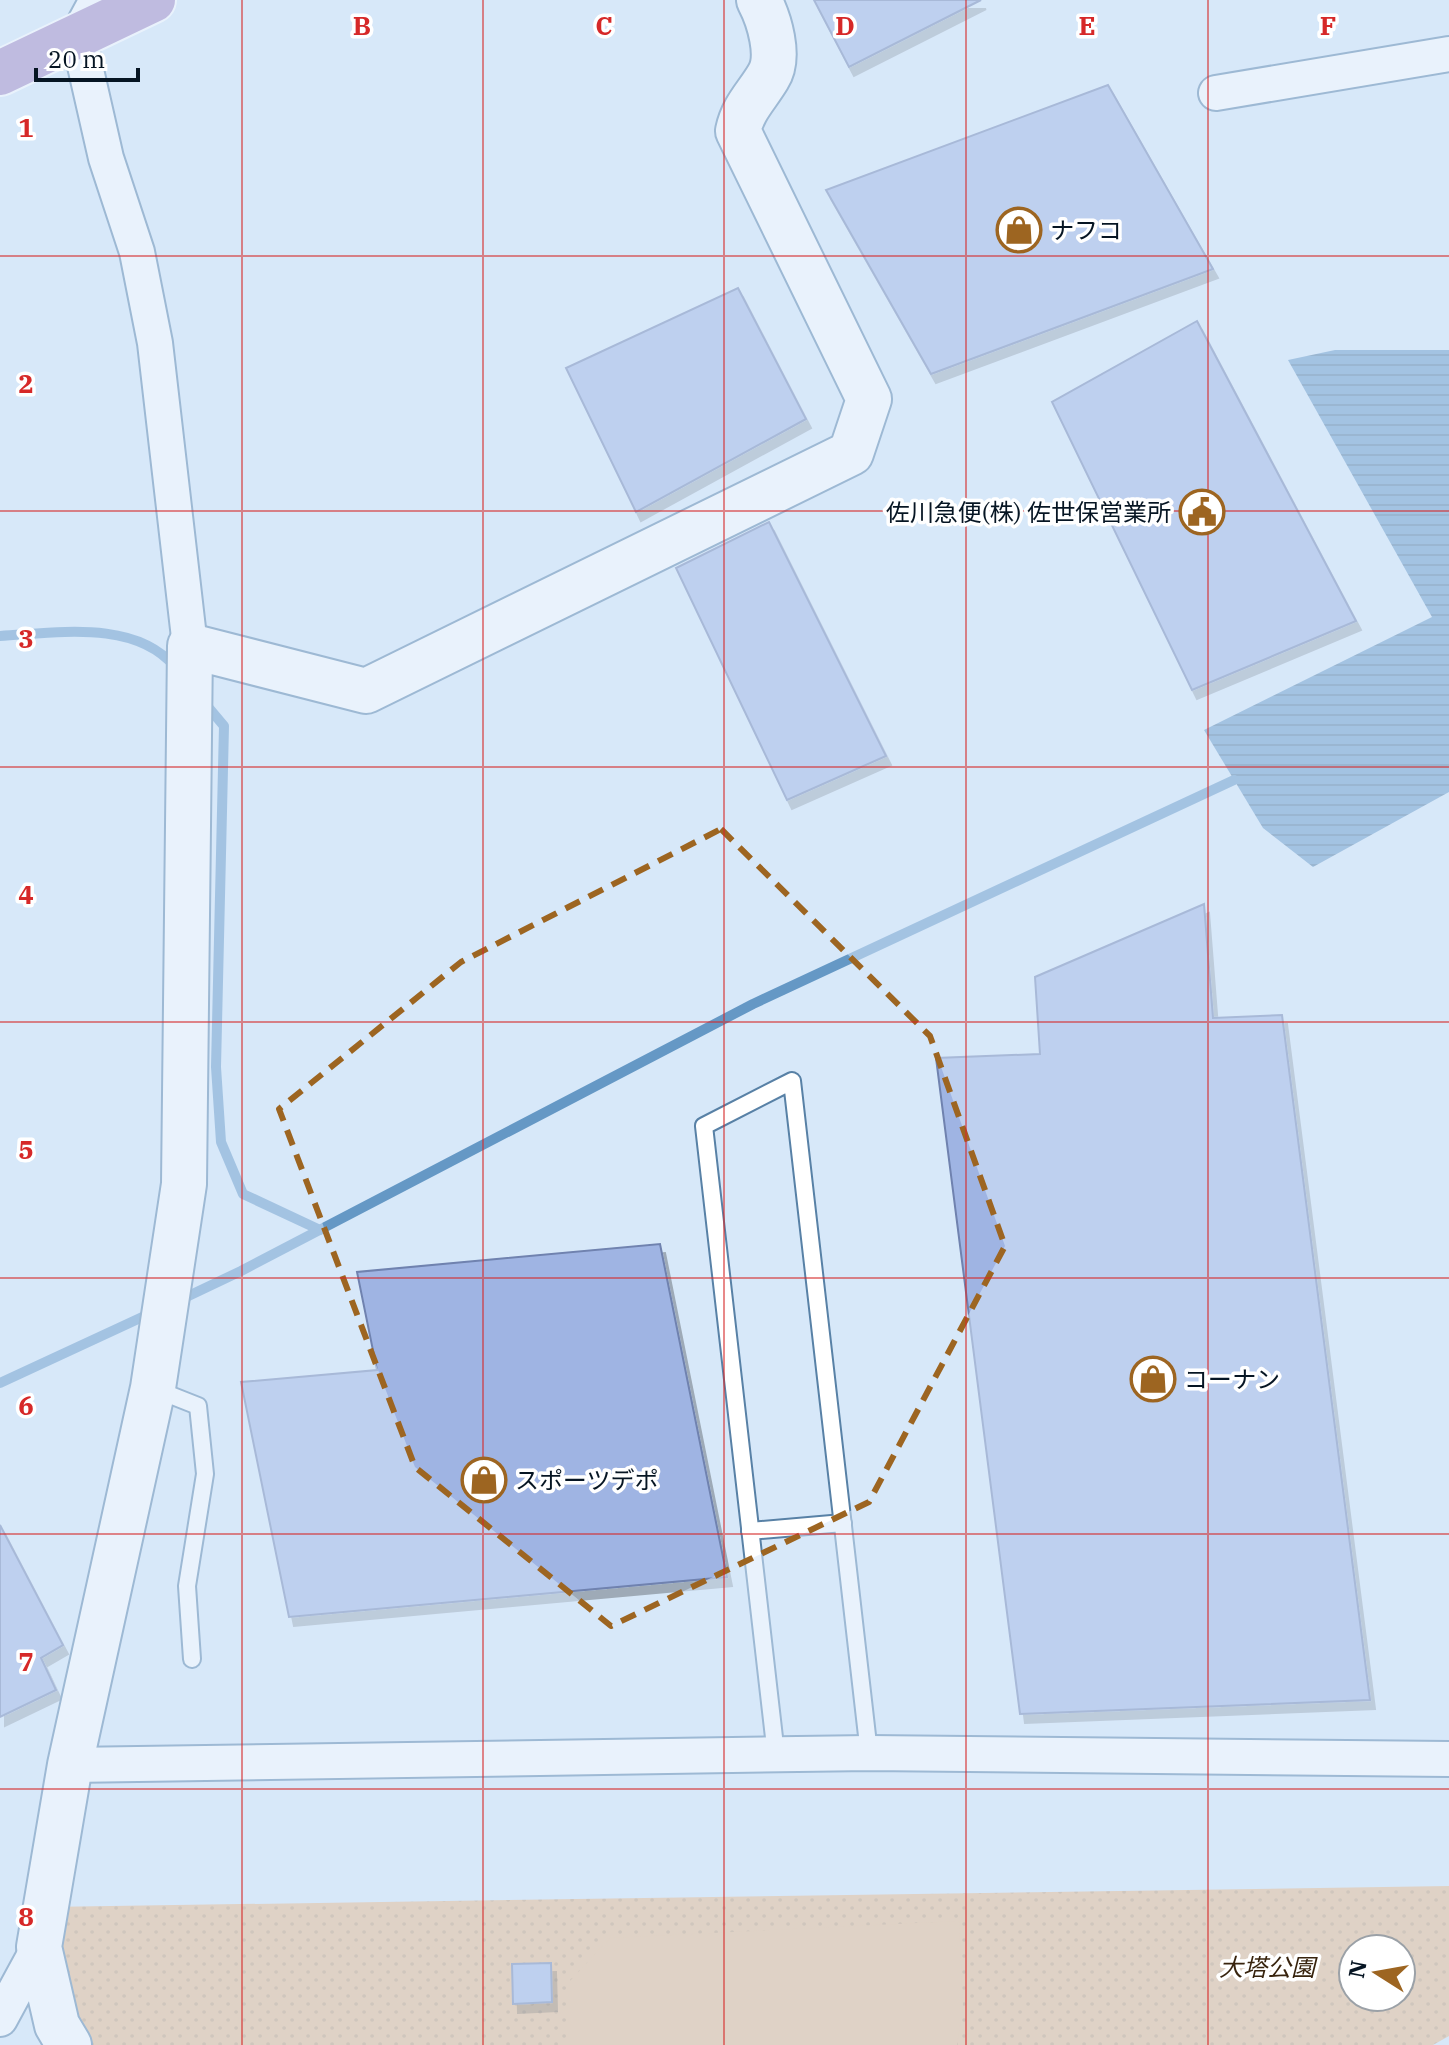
<svg xmlns="http://www.w3.org/2000/svg" width="1449" height="2045" font-family="'IBM Plex Serif','Noto Sans JP',serif">
<defs>
<pattern id="grass-dots" width="8" height="8" patternUnits="userSpaceOnUse" patternTransform="scale(2)"><rect width="8" height="8" fill="#e9b887"/><path d="M2 2h.1M6 6h.1" fill="none" stroke="#c69d74" stroke-width="1.8" stroke-linecap="round"/></pattern>
<pattern id="water-rules" width="6" height="5" patternUnits="userSpaceOnUse" patternTransform="scale(2)"><rect width="6" height="5" fill="#6598c5"/><path d="M0 2.5h6" fill="none" stroke="#517ba0"/></pattern>
<filter id="shadow"><feDropShadow dx="5" dy="9" stdDeviation="0" flood-color="#0004"/></filter>
</defs>
<rect width="100%" height="100%" fill="#d7e8f9"/>
<path fill="url(#grass-dots)" fill-rule="evenodd" d="M1449,1886V2036L1433,2045H69L46,1907ZM1353,1949H1401V1997H1353Z"/>
<path fill="#e9b887" d="M959,1921L963,2006L957,2045H569V1982L610,1938Z"/>
<path fill="url(#water-rules)" d="M1335,350H1449V792L1313,867L1263,828L1204,730L1432,617L1288,360Z"/>
<g fill="none" stroke-linecap="round" stroke-linejoin="round">
<g stroke="#6598c5" stroke-width="10">
<path d="M0,636C56,633 135,619 175,667"/>
<path d="M203,701L224,726L216,1067L221,1142L243,1194L320,1230"/>
<path d="M180,1300L241,1271L753,1004L1234,780"/>
<path d="M0,1383L151,1313"/>
</g>
</g>
<g fill="#9fb4e3" stroke="#6f82af" stroke-width="2" filter="url(#shadow)">
<path d="M814,0H981L849,67Z"/>
<path d="M1108,85L1213,269L931,374L826,190Z"/>
<path d="M738,288L806,419L636,512L566,368Z"/>
<path d="M1197,321L1356,621L1192,690L1052,402Z"/>
<path d="M769,522L886,756L787,800L676,568Z"/>
<path d="M1204,904L1213,1018L1282,1015L1370,1700L1020,1714L936,1058L1040,1054L1035,977Z"/>
<path d="M660,1244L727,1577L289,1617L241,1382L377,1370L357,1272Z"/>
<path d="M0,1525L63,1645L41,1658L56,1690L0,1717Z"/>
<path d="M551,1963L552,2002L513,2004L512,1964Z"/>
</g>
<g fill="none" stroke-linecap="round" stroke-linejoin="round">
<g stroke="#5881a6" stroke-width="20">
<g id="lane">
<path d="M155,1389L198,1406L205,1474L187,1586L192,1659"/>
<path d="M750,1531L843,1523"/>
<path d="M776,1755L704,1126L792,1081L869,1753"/>
</g>
</g>
<g stroke="#5881a6" stroke-width="38">
<g id="street">
<path d="M97,0L78,35L106,158L137,252L155,343L190,646"/>
<path d="M1216,93L1449,54"/>
<path d="M70,1765L869,1753L1449,1759"/>
<path d="M0,2019L39,1947"/>
</g>
</g>
<g stroke="#5881a6" stroke-width="48">
<path id="secondary" d="M69,2045L57,2025L39,1947L70,1765L153,1388L184,1184L190,646L366,691L851,453L869,399L738,131C743,108 756,97 768,77C781,57 769,19 759,0"/>
</g>
<g stroke="#fff" stroke-width="48">
<path id="highway" d="M0,73L153,0"/>
</g>
<use href="#lane" stroke="#fff" stroke-width="16"/>
<use href="#street" stroke="#fff" stroke-width="34"/>
<use href="#secondary" stroke="#fff" stroke-width="44"/>
<use href="#highway" stroke="#a386c1" stroke-width="44"/>
</g>
<path d="M0 0H1449V2045H0ZM721,829L930,1036L1005,1246L869,1502L611,1626L415,1467L279,1109L461,962Z" fill="#d7e8f9" fill-opacity=".55" fill-rule="evenodd"/>
<path fill="none" stroke="#9d6521" stroke-width="6" stroke-dasharray="16 10" stroke-linejoin="round" d="M721,829L930,1036L1005,1246L869,1502L611,1626L415,1467L279,1109L461,962Z"/>
<path fill="none" stroke="#d62828" stroke-width="2" stroke-opacity="0.55" d="M242,0V2045M483,0V2045M724,0V2045M966,0V2045M1208,0V2045M0,256H1449M0,511H1449M0,767H1449M0,1022H1449M0,1278H1449M0,1534H1449M0,1789H1449"/>
<defs>
<g id="shop-ring" transform="scale(2.3)"><circle r="9.5" fill="#fff" stroke="#9d6521" stroke-width="1.5"/><path d="M-5-2.5h2.3a2.7 3.5 0 0 1 5.4 0H5L5.5 6h-11ZM-1.5-2.5h3a1.5 2.3 0 0 0-3 0Z" fill="#9d6521"/></g>
<g id="civic-ring" transform="scale(2.3)"><circle r="9.5" fill="#fff" stroke="#9d6521" stroke-width="1.5"/><path d="M-.6-6.5H3V-4.5H.6V-3L4-1V1h2V6H-6V1h2V-1L-.6-3ZM-1.2 2.5V6h2.4V2.5Z" fill="#9d6521"/></g>
</defs>
<g fill-rule="evenodd">
<use href="#shop-ring" x="1019" y="230"/>
<use href="#civic-ring" x="1202" y="512"/>
<use href="#shop-ring" x="1153" y="1379"/>
<use href="#shop-ring" x="484" y="1480"/>
</g>
<g text-anchor="middle" dominant-baseline="central" stroke-width="7" stroke-linejoin="round" paint-order="stroke">
<g font-size="24" fill="#061523" stroke="#fff" text-anchor="start">
<text x="1050" y="230">ナフコ</text>
<text x="1171" y="512" text-anchor="end">佐川急便(株) 佐世保営業所</text>
<text x="1184" y="1379">コーナン</text>
<text x="515" y="1480">スポーツデポ</text>
</g>
<g font-size="24" font-style="italic" fill="#38240e" stroke="#fff">
<text x="1267" y="1967">大塔公園</text>
</g>
</g>
<g font-size="26" text-anchor="middle" font-weight="bold" fill="#d62828" stroke="#fff" stroke-width="7" stroke-linejoin="round" paint-order="stroke">
<text x="362" y="35">B</text>
<text x="604" y="35">C</text>
<text x="845" y="35">D</text>
<text x="1087" y="35">E</text>
<text x="1328" y="35">F</text>
<text x="26" y="137">1</text>
<text x="26" y="393">2</text>
<text x="26" y="648">3</text>
<text x="26" y="904">4</text>
<text x="26" y="1159">5</text>
<text x="26" y="1415">6</text>
<text x="26" y="1671">7</text>
<text x="26" y="1926">8</text>
</g>
<g transform="translate(1377 1973) rotate(281)"><circle r="38" fill="#ffffff" stroke="#9ba1a7" stroke-width="2"/>
<path d="M0-6L14 30L0 20L-14 30Z" fill="#9d6521"/>
<text y="-12" font-size="22" font-weight="bold" text-anchor="middle" fill="#061523">N</text>
</g>
<path d="M36 68v12h102v-12" fill="none" stroke="#061523" stroke-width="4"/>
<text x="48" y="68" font-size="24" fill="#061523" stroke="#ffffff" stroke-width="6" paint-order="stroke">20 m</text>
</svg>
